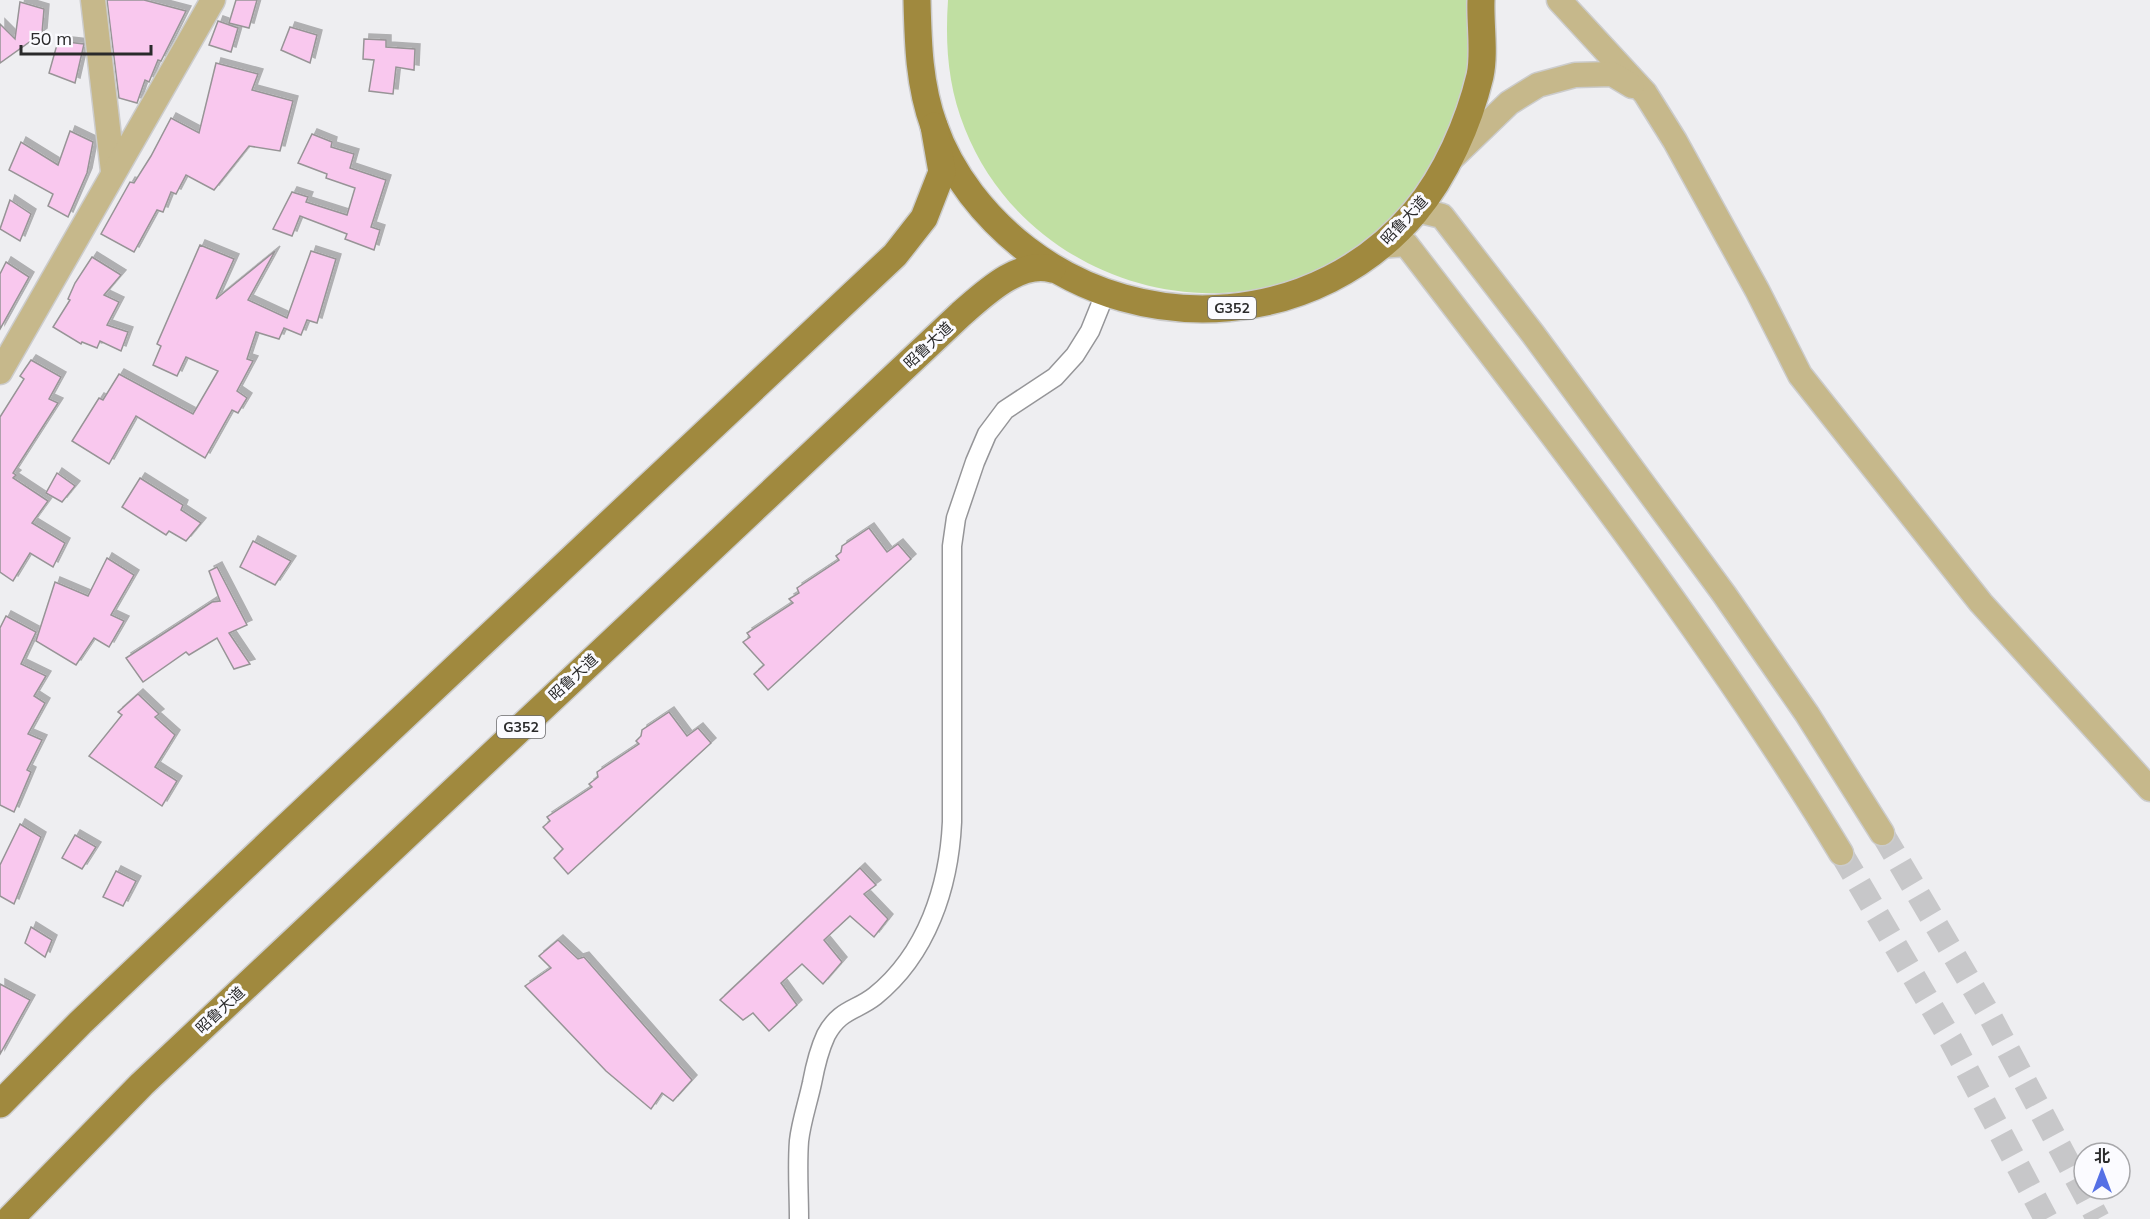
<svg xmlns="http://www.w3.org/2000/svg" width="2150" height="1219" font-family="Mulish,'Noto Sans SC',sans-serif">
<defs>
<filter id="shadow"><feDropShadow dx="5" dy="-5" stdDeviation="0" flood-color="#0004"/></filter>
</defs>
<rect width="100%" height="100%" fill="#eeeef1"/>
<path fill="#c0dfa2" d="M948,0H1470C1470,39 1472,79 1458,116C1452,133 1431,176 1420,188C1411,198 1401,207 1391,217C1383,225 1375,235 1365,243C1357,249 1347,254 1338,259C1204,338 1022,274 965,129C948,87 945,45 948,0Z"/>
<g fill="#f9c8ee" stroke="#979496" stroke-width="1.5" filter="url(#shadow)">
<path d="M107,0H144L186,11L161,61L158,60L149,82L145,80L137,103L119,98Z"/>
<path d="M236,0H257L249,28L229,23Z"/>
<path d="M20,2L44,9L42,33L0,63V24L15,39Z"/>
<path d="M218,21L238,28L231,52L209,45Z"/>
<path d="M290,27L317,35L310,63L281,50Z"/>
<path d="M364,39L386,40V47L415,49L414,70L396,67L393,94L369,91L374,60L363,59Z"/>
<path d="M58,41L84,44L75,83L49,73Z"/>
<path d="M216,63L258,74L252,90L293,101L280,151L249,146L214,190L186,175L176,194L171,192L163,212L157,210L134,252L101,234L130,182L134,183L151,156L171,118L199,133Z"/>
<path d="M70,131L93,142L87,173L68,217L48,206L53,194L9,170L21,142L58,165Z"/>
<path d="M312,134L332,142L331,147L354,154L350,168L386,180L371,227L380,230L374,250L345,239L347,234L300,216L292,236L273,229L292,192L308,197L306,202L347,215L355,188L326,178L327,174L298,163Z"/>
<path d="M10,200L31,214L20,241L0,229Z"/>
<path d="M200,245L234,259L216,299L275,251L248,300L287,318L311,251L336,259L317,323L307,320L301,335L284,328L279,339L256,332L247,359L253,361L237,391L247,398L238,413L232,410L205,458L136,416L109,464L72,441L99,398L103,400L119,374L193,414L218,371L186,357L177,376L153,365L161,346L157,344Z"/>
<path d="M92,257L121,275L104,295L119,302L107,325L128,332L121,351L100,341L97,348L82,342L81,344L53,327L70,300L68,299L75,283Z"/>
<path d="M6,262L29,277L0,329V274Z"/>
<path d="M31,360L61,377L49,399L58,403L13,473L16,475L13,478L48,501L32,523L65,543L53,567L30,553L13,581L0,572V417L24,379L20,376Z"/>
<path d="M57,473L75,486L62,502L46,493Z"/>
<path d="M140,478L183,505L181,510L201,523L186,541L169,531L166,535L122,507Z"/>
<path d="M869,528L887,552L898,544L911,559L768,690L754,674L764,665L743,642L750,637L747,633L793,603L789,599L799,593L797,588L839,560L836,556L841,552L842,546Z"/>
<path d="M253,541L291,561L275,585L240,567Z"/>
<path d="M107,558L134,575L111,615L124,621L109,647L94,638L76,665L36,641L55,582L88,596Z"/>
<path d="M217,567L247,625L229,633L250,664L234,669L217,638L189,655L186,652L143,682L126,658L212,602L220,601L209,571Z"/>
<path d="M6,616L36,632L21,664L46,676L34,696L45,703L28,734L42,740L27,770L31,772L14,812L0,805V628Z"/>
<path d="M138,694L159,714L155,717L175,735L155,767L177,781L162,806L89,756L122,715L118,712Z"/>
<path d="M669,712L687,736L698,728L711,743L568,874L554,858L563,849L543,827L550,821L547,817L592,787L589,784L598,777L597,772L639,744L636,741L641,736L642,730Z"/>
<path d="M20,824L41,837L14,904L0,896V865Z"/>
<path d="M75,835L96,847L82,869L62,858Z"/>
<path d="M860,868L876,885L864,894L888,919L874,937L850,916L824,940L842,962L823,984L802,964L781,983L797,1005L769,1031L753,1013L743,1020L720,1000Z"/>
<path d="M116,871L136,881L123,906L103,897Z"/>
<path d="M31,927L52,940L45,957L25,943Z"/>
<path d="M558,940L578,959L584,957L692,1080L673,1101L662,1093L651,1109L606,1071L525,986L551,968L539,956Z"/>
<path d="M0,984L30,1000L0,1054Z"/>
</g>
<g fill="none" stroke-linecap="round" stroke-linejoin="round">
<g stroke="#c7c7c9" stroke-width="24" stroke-dasharray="24 12" stroke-linecap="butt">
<path d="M1882,833L1991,1018L2098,1219"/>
<path d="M1841,853L1951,1040L2046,1219"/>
</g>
<g stroke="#959598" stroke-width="21">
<path id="minor" d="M799,1219C799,1193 797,1167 799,1141C801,1122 808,1102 812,1083C815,1067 819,1050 826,1035C840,1009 856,1011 875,996C927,954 949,887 952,822V546L956,518L975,462L987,434L1005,410L1055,377L1075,355L1090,331L1105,294"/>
</g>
<g stroke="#ccc" stroke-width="27">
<g id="major">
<path d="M93,0L113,171"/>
<path d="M1559,0L1645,93L1675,141L1757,290L1800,375L1981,603L2150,789"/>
<path d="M1452,158L1509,103L1538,85L1575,75L1612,74L1632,86"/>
<path d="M1417,210L1442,216L1533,334L1724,594L1807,714L1882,833"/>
<path d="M1380,246L1406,244C1558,441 1712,640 1841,853"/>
<path d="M0,372L213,0"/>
</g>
</g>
<g stroke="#ccc" stroke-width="30">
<g id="highway">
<path d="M917,0C918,43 919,85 934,126C951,175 986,218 1026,249C1144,340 1318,327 1415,212C1446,175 1469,122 1480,76C1485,53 1480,24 1481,0"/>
<path d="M0,1104L81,1022L281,832L895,255L924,218L942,172L934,126"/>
<path d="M10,1219L142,1084L961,314C984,294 1019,260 1052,269"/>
</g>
</g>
<use href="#minor" stroke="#fff" stroke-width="18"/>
<use href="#major" stroke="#c6b88b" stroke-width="24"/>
<use href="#highway" stroke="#a0893e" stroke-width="27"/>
</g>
<g text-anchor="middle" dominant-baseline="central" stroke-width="6" stroke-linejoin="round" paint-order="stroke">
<g fill="#fbfbff" stroke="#69696b" stroke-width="1.5">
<rect x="1208" y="297" width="48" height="22" rx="4.5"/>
<rect x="497" y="716" width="48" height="22" rx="4.5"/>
</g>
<g font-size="14" font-weight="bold" fill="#2a2a2b">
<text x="1232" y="308">G352</text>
<text x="521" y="727">G352</text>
</g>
<g font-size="15" fill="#2a2a2b" stroke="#fbfbff">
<text transform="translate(1404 220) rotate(-47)">昭鲁大道</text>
<text transform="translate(928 345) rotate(-43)">昭鲁大道</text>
<text transform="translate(573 677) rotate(-43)">昭鲁大道</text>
<text transform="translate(220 1010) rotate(-43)">昭鲁大道</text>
</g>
</g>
<g transform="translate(2102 1171)"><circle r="28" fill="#fbfbff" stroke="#a7a7aa" stroke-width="1.5"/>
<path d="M0-4.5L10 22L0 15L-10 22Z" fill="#5570e5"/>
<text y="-9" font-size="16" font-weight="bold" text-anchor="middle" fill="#2a2a2b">北</text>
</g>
<path d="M21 45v9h130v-9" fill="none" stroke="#2a2a2b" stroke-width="3"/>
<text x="30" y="45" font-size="18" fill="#2a2a2b" stroke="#fbfbff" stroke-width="4.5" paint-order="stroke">50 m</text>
</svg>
